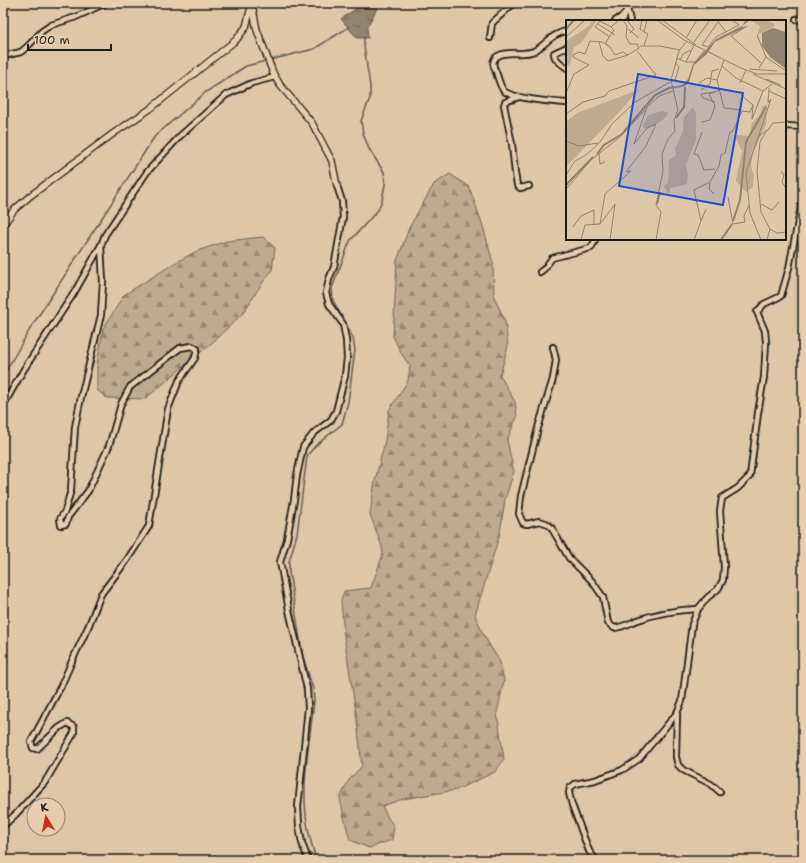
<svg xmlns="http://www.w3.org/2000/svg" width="806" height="863" font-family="'Shantell Sans',sans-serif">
<defs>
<pattern id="forest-firs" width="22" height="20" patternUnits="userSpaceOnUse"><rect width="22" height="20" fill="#beaa91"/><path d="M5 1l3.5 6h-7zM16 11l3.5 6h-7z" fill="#9a8a76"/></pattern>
<pattern id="water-ripples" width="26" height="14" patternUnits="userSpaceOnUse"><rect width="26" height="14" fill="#918371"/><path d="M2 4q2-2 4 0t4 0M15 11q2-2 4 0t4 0" fill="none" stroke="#766a5c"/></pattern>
</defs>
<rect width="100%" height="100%" fill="#dec6a8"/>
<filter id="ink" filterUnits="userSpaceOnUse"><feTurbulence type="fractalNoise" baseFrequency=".025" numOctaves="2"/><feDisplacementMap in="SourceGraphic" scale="8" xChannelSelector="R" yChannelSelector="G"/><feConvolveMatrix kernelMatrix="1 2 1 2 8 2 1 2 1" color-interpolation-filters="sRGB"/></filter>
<g filter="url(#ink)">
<g fill="url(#forest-firs)" stroke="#6d6356">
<path d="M450,174L469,187L482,223L493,263L494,297L505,321L508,346L500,375L515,402L517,417L507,440L514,472L505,499L500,533L475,615L483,634L500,662L504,680L497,713L504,759L495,772L456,790L403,799L382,806L388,818L394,826L392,840L369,848L350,840L344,817L340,798L349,780L362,766L356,712L344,636L341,600L344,591L371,588L383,554L382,547L370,514L375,481L385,441L389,410L408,381L410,366L401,353L393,336L397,261L409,228L434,184Z"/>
<path d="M263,237L275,248L272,270L259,288L243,313L215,340L145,399L107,398L97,390V365L103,329L124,295L173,264L197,251L227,241Z"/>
</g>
<path fill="url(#water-ripples)" stroke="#625a4f" d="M361,3H380L367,27L368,38H357L341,19L354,10Z"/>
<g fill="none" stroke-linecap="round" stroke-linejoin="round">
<g stroke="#625a4f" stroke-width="1.5">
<path d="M270,60L314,49L349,27"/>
<path d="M3,376L30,329L155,136L206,92L246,66L266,61"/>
<path d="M316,860C312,845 307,830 306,815C302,777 310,739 314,701L313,689L303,657L289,572V562L297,534L307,456L315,446L342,424L348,402L355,350L353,338L333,300L332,288L350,241L378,210L382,200L385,184L384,172L369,149L363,133L361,121L370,98V86L364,46V37"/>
</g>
<g stroke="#1c1c1c" stroke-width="8">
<g id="minor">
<path d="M626,3L630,21"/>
<path d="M796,19L803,21"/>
<path d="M615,21L624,15"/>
<path d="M622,21L627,8"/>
<path d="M567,31C552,33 546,45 534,51C523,56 508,50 498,56C491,60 493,66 496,72C498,77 500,87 504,91C513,99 554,102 567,103"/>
<path d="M490,38L492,23L514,3"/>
<path d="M567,47L554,53C554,60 562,64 567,68"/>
<path d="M3,56L21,52L29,45L42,31L51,25L76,17L106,3"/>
<path d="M519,97L505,102L504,105L512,144L515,173L517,185L520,188L529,186"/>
<path d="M785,126L803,127"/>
<path d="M540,272L544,269L552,258L591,248L595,241V239"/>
<path d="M553,347L556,360L553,379L538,428L521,496L519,514L523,523L527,524L539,521L546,523L551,527L569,558L592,581L603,597L608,623L614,628C623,627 630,623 638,620C657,613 677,610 698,609"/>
<path d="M3,406L24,369L74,293L101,245"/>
<path d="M677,713L676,757L678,765L683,770L711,784L720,792"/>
<path d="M3,826L16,814L45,782L74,733V727L67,723L59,728L37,749L33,748L31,742L61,686L72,661L89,625L101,594L127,560L149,526L168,409L179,381L195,358L197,349L192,346L180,348L130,387L121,404L109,446L88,491L68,517L66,524L61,525L60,519L65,511L71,490L75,427L81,397L101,315L103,281L101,245L105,235L147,172L180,136L226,95L252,83L275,77"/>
<path d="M308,860L302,843L299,826L298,807L308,708L307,689L289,610L280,562L287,539L294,500L297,475L303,447L314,433L331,420L336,411L345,376L347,358L346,340L343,324L329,304L326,293L329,279L334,267L343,217L342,201L337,186"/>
<path d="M596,860L589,851L572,805L569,793L570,788L575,784L595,780L622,770L639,759L677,713L682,701L692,624L698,609L707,598L718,589L723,580L724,567L720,511L722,498L738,488L750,476L758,413L764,377L766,342L765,331L757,312L764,304L781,296L789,268L803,196"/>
</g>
</g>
<g stroke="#1c1c1c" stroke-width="8">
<g id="tertiary">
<path d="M252,5L257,30L273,73L280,85L312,123L332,161L337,186"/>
<path d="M3,225L14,210L30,196L114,133L150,109L236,40L246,27L252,3"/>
</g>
</g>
<use href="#minor" stroke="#e6cdae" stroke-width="4.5"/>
<use href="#tertiary" stroke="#e6cdae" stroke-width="5.5"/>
</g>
</g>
<g transform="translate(566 20)">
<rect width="220" height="220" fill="#dec6a8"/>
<path d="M200,0L209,4L207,7L191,15L194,6L184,0Z" fill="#beaa91"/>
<path d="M27,0H31L15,23L8,27L4,44L0,47V21L23,6ZM72,70L56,89L0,147V102L11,93ZM201,85L200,104L187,133L185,146L188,155L187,167L180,172L170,161L176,131L169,117L171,115L183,116L186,103L194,95L196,86ZM127,87L130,94V120L120,145L122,154L121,164L104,168V172L101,173L98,166L102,162L103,140L110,135L109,129L117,111L118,97ZM96,91L103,93L97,100L82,109L76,107L82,95Z" fill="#beaa91"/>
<path d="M180,0H184L176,6L178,8L149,22L140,35L128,45L123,62L118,67L116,65L122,59L127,44L150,19L176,6ZM207,8L220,12V49L204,37L196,26V13Z" fill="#918371"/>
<path fill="none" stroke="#918371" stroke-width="2" d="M0,9L8,0M110,98L118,87L119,67M31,134L38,125L56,114L89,75L103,68L117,66M0,165L27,137M91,184L94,172M167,201L174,180L180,122L200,87M155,220L166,204"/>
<path fill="none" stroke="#908270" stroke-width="1" d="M61,0L68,9L64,13M76,0L74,9L78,12M91,0L118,20L175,48L191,54H220M96,0L130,25M151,0L160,12M152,2L136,25L142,27L150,17L173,5L166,0M32,4L49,15M181,6L165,16L195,43M62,9L73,18M191,15L200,37L220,51M0,17L19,0M44,17L29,7L34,1L45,7M120,18L131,0M33,22L37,36L42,41L62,35M128,22L144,0M41,25L40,22L48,10L45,7L53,0M78,25L82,14L78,12L81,0M74,26H94L114,30M110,38L120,42L128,25M114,40L117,34L125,30M109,42L113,47L109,60M120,42H129L138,31M156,46L170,58L197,71L206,64M193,48L200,37M183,49L211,51M187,54L220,69M200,59L215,65M151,60L158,88L176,90M133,63L141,58L151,60L158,40M174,63L180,50M203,68L202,83L205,79M135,70L144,64L146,51L153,49M203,71L220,79M149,72L135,74L137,78L149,82M0,73L8,54L23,45L7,37V35L13,32L19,34L24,21L36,22L44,27L49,35L57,32L62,35L73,28L71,24H64L60,17L61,6L57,0M175,75L187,85M0,94L17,82L39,76L43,71L90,55L71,31M136,102L144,100L149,86L143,74L154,70M201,111L207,103L220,102M136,112L128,134L132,135L138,150L149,149M193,116L201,110L194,122L191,151L195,192L204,209L201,220M0,121L13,126L32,123M33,134L34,144L39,142M215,151L218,155L216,162L220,168M0,155L9,141L20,135L34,122L46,104L69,82L104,62M144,163L143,169L148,174M0,169L26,139L54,117L79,90M162,177L167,204L179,202L178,196L183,185M195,184L206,190L213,182M135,201L140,189M7,207L15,196L28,190V204M204,209L211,213L220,212M15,220L19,205L34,204M44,220L49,184L34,204L39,174L65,151L60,152L80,126L90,104L81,108L68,124L81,87L93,76L107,71M90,220L95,192L90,185L97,151L96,134L102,119L109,111L108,100L112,90L105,60L113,31L120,22M128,220L135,201L128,170L144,162L153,146L155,135L159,133L164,112L167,111L176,91L184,92L187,85L186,99L197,71M195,220L184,193L180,153L205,79"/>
<path fill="#1d4ed8" fill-opacity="0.15" stroke="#1d4ed8" stroke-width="2" d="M72,54L177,73L157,185L53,166Z"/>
<rect width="220" height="220" fill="none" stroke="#1c1c1c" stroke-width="2"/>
</g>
<rect width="806" height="863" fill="none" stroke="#e6cdae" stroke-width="16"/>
<rect x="8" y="8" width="790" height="847" fill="none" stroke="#1c1c1c" stroke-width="1.5" filter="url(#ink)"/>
<g transform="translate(46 817) rotate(350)"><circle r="19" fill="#e6cdae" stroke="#958674"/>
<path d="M0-3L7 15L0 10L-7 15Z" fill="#c8321e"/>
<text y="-6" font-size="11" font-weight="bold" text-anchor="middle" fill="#1c1c1c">K</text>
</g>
<path d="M28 44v6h83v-6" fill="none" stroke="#1c1c1c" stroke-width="2"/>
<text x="34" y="44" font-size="12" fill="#1c1c1c" stroke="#e6cdae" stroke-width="3" paint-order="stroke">100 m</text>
</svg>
